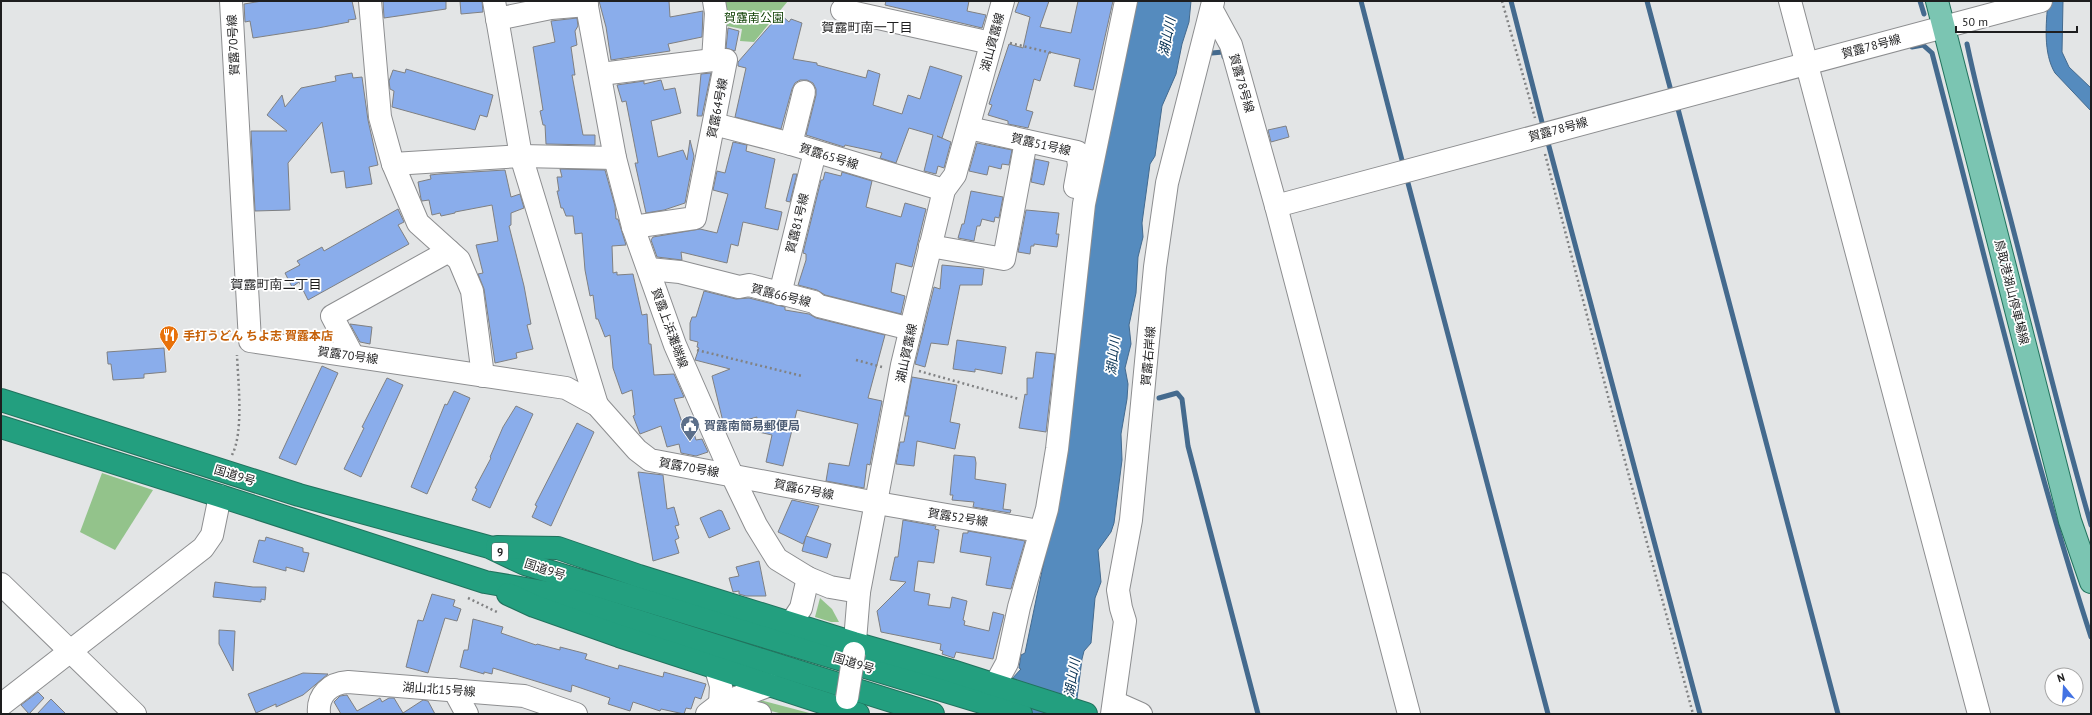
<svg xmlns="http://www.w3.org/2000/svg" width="2092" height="715" font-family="'PT Sans','Noto Sans JP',sans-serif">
<rect width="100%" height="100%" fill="#e3e5e6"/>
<g fill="#93c38b">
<path d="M720,1H788L754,42L740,41L742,29L722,25Z"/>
<path d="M102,473L153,490L115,550L80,532Z"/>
<path d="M820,598L832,609L839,622H831L815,617Z"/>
<path d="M756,699L813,714H783L751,706Z"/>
</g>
<g fill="#558bbe" stroke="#446a8e">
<path d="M1137,1H1191L1189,22L1182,44L1176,74L1162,106L1155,156L1150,164L1148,179L1142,223L1143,237L1138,257L1136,293L1129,325L1131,344L1125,368L1128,384L1127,399L1121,434L1122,460L1114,523L1111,532L1098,550L1101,582L1095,598L1091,643L1084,651L1082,659L1075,714H1014L1010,681L1021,669L1019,668L1021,655L1025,653L1048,542L1092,215L1116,85Z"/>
<path d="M2048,1H2063L2062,52L2069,67L2091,88V111L2055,73C2043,53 2046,24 2048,1Z"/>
</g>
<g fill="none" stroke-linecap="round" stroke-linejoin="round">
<g stroke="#446a8e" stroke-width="5">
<path d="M1361,1L1403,164"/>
<path d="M1511,1L1544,130"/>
<path d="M1647,1L1671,91"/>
<path d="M1920,1L1924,14"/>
<path d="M1967,44C1981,111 2000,177 2017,244C2041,338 2064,432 2091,525"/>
<path d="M1912,47L1923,45L1932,53C1983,248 2029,445 2091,637"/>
<path d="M1212,53L1223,52L1224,57"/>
<path d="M1678,109L1838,714"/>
<path d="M1547,139L1700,714"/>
<path d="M1408,183L1548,714"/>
<path d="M1159,398L1177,393L1182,399L1188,446L1258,714"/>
</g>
</g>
<g fill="#8aadeb" stroke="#7f8082">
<path d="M262,1H352L356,19L348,20L349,22L318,28L253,38L250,21L245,22L244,4Z"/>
<path d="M383,1H446V9L384,18Z"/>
<path d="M460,1H482L483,12L461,14Z"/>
<path d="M599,1H669L670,17L703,11L702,37L668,44L670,51L611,60L606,27Z"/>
<path d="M886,1H969L967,11L986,15L982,28L885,5Z"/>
<path d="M1019,1H1049L1040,27L1071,33L1078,1H1113L1093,90L1074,86L1080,59L1049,52L1040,81L1034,79L1026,110L1033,112L1028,128L1008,124V121L988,115L992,105L989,104L1009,44L1023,48L1030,17L1015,12Z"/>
<path d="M780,14L789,22L791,19L802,23L793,59L817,63V65L866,78L868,70L880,74L873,105L902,114L908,95L920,99L930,66L962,76L942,138L937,136L951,142L944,168L938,166L936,174L924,171L933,135L909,128L896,163L880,158L882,153L845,145L844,147L806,135L816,95V89L813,83L807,80H800L795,83L792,89L781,129L735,117L746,68L738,66V62Z"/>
<path d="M577,18L578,26L575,31L577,45L571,47L575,75H572L583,135H595V145L546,144L545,125H543L540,111L543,110L533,47L555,42L551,21Z"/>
<path d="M728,28L739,31L735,51L726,48Z"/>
<path d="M406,69L493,95L487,117L480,115L475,130L392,107L394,91L390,89L389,81L393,70L405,73Z"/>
<path d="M352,73L353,78L362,77L368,120L378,165L369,167L372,184L346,188L344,171L331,173L322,122L288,163L290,210L255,211L251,131H287L267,115L282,95L285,107L301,88L336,81L335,76Z"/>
<path d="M711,73L702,116H697L701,74Z"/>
<path d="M661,80L664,90L675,88L681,113L651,121L658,157L683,150L687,160L690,140L694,156L685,203L664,210L646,213L635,163H638L626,101L622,102L617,85L644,81V84Z"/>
<path d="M1286,126L1289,137L1271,142L1268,130Z"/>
<path d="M733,142L747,145L746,151L775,159L765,208L782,212L778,230L743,222L738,246L731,244L727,263L681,252L682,260L657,257L651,240L653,237L700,229L717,233L728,194L713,190L717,171L725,173Z"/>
<path d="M977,143L1012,150L1009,165L1002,164L1001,169L989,166L987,175L969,171Z"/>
<path d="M1035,159L1049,162L1044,185L1031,182Z"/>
<path d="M560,169L605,170L615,206L616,219H618L626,245L612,246L613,273L617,272V275L633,274L642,315L647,314L649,344H651L654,375L674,374L684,397L674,399L684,428L692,426L696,440L702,439L708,452L696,456L681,453L679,444L667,447L661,426L640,434L633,416L635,415L632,390L622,394L613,368L610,335L605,337L598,319H596L593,295L590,296L585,270L582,233L575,234L573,216H566L563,208H561L557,191H559L557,177H562Z"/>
<path d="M505,170L511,197L520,194L524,208L511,213V225L509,226L524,286L531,324L527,325L533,349L516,353L517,358L495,363L484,289L478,274L483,273L476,245L498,241L492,205L455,212V213L441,216L440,213L432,215L429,200L422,201L421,199L418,182L431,179L430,175L439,174Z"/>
<path d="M825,172L841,176L842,172L872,181L866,207L901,217L905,203L926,209L912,267L896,263L891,292L905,296L901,314L825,295L817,290L798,285L806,260V254L803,253L821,180H823Z"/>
<path d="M793,174H797L790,202L786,201Z"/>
<path d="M971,191L1003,197L999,218L995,217L994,222L982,219L980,226H977L974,241L958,238L962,224H964Z"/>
<path d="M398,209L404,222L398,225L409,244L308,300L299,282L292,287L285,273L300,265L297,261L322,247L324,251Z"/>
<path d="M1026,210L1059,213L1056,234H1059L1057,247L1034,244V246H1031L1030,254L1018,252Z"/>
<path d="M942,265L984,269L982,285H960L948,345L931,343L925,367L915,364L934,287L940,289Z"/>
<path d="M704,291L736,299L749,298L785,307V310L809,314L816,318L885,335L868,398L882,401L870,465L867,464L864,488L826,481L829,463L849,466L858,424L797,410L783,466L766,462L772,435L754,431L757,417L724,426L712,376L730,369L695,360L699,348L697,347L698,342L690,340V323L692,317H696Z"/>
<path d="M350,324L372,327L370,344L360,342Z"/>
<path d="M957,340L1006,347L1002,374L975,369V372L953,369Z"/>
<path d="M164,348L166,372L144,374V378L113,380L111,364H108L107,352Z"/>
<path d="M1036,352L1055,354L1046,432L1019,428L1025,394L1027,395V378H1033Z"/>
<path d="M322,366L338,373L296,465L279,458Z"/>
<path d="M912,377L957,385L950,422L960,424L955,449L917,441L914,466L896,464L900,442H904L909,416H905Z"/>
<path d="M387,378L403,385L361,477L344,469L364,428L362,427Z"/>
<path d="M454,391L470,398L427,494L411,487L445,404L447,405Z"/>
<path d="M516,406L533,414L490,508L472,500L477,489L475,488L491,458L490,457L503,427Z"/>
<path d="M577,423L594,432L551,526L532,517L537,506L535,505Z"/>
<path d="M954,455L975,457L976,463L975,479L1006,484L1003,509L1011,510L1010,513L973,507L974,502L952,500L953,495H950Z"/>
<path d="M638,472L663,475L667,509L674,507L679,525L675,526L679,538L675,540L679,553L653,561Z"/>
<path d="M792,500L819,506L803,544L778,532Z"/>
<path d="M719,510L722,511L730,529L709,538L700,518Z"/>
<path d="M903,520L936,526L935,529L939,530L934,563L918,561L914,591L930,594L928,605L950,608L952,597L967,601L963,620L965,621L964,625L989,631L993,612L1004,615L993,659L956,652L954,658L942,654L943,651L940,650L941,644L881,632L877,611L906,582L890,580L895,557H898Z"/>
<path d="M968,531L1025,541L1011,589L986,585L991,557L960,552L963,533H968Z"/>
<path d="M806,536L831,544L827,558L802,551Z"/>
<path d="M266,537L303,548V552L309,553L304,572L286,567V571L253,562L259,540L265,541Z"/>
<path d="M759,561L766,596H746L739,594V591L733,592L729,578L739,576L736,567Z"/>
<path d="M215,582L253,587H266L265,600L261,599V602L213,597Z"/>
<path d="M432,594L455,600L453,606L461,609L457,621L445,618L428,673L406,667L418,620L423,621Z"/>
<path d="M473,619L503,627L501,633L536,645L537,644L560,650V647L587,654L585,659L618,669L619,665L663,677L664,672L706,684L701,699L695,697L691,709L686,708L684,714L661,709L660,711L633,702L630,711L608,704L610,698L572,685L571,692L493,668L492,674L484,672V674L460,667L464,650H468Z"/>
<path d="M219,630L235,631L233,671L219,644Z"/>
<path d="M303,673L328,674L303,695L276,707V704L256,713L248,694Z"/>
<path d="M38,692L44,698L29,714L21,705Z"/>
<path d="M347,695L357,711L380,698L382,702L389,698H394L403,713L423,700L428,701L435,714H341L334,702L340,696Z"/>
<path d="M51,699L66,714H37Z"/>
</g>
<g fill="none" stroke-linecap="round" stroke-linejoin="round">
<g stroke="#8d8e90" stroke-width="24">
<g id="minor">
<path d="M231,1L250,341L566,388L597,405L637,450L650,460L877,503L1039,531"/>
<path d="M370,1L380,117L393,164L521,156L615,158"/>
<path d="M494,1L521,156L597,405"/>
<path d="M586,1L615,158L633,227L675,345L732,475L756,525L777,559L808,578L830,587L859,592"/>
<path d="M1790,1L1979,714"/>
<path d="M842,10L991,43"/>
<path d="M1212,10L1231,45L1276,206L2041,1"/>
<path d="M497,19L551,8L587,5"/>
<path d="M713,60L716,13L714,1"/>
<path d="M601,74L713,60H726L695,218L633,227"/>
<path d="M714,124L791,144L944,190"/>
<path d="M969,128L1077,152L1079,165L1075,187"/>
<path d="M791,144L804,92"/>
<path d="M393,164L418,223L459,260L472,291L483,376"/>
<path d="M1276,206L1409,714"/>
<path d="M930,246L1004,259L1026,141"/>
<path d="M649,269L680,272L739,287L749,285L814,302L819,306L911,329"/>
<path d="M780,294L815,152"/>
<path d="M353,356L332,316L449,251"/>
<path d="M1,584L135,714"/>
<path d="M791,623L801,608L808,578"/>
<path d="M854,653L859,592L902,365L944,190L955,175L1003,1"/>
<path d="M716,669L721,686L720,704L770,685"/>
<path d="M995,685L1007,663L1019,607L1047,509L1057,449L1084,204L1126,1"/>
<path d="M454,690L467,714"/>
<path d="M1114,702L1141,714"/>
<path d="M1,705L203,548L212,535L220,496"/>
<path d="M319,714C317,695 330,683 348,682L524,696L576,714"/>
<path d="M707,714L720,704L760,714"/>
<path d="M1112,714L1125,621L1121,608L1118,590L1131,520L1155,267L1167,183L1213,2"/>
</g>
</g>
<g stroke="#21725d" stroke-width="24">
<path id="major" d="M1937,1L2070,521L2091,582"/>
</g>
<g stroke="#21725d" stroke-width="24">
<g id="highway">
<path d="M1,400L299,495L489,547L525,564L1021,714"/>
<path d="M1,427L220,496L485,582L549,593L933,714"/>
<path d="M497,547L558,548L639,576L854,643L952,671L1086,714"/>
<path d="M508,594L534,606L619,636L858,714"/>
</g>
</g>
<g stroke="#818283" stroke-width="2.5" stroke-dasharray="2 3" stroke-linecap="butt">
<path d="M1502,1L1535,118"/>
<path d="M1010,43L1052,53"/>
<path d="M1545,154L1622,450L1693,714"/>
<path d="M697,350L802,376"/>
<path d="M856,360L882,367"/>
<path d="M919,371L1019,399"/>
<path d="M232,455C244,432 238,381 237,355"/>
<path d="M468,598L499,613"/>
</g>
<use href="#minor" stroke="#fff" stroke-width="22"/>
<use href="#major" stroke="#7bc5b2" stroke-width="22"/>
<use href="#highway" stroke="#239f7f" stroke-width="22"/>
<g stroke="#8d8e90" stroke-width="24" stroke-linecap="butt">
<path id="minor-bridge" d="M847,698L854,653"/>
</g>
<use href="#minor-bridge" stroke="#fff" stroke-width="22"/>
</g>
<defs>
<g id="restaurant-pin" transform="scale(1)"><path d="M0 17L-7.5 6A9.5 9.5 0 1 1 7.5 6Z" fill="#e8710a" stroke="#fff"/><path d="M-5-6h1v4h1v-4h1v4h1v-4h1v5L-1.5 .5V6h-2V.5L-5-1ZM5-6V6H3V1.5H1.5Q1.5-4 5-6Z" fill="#fff"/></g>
<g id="civic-pin" transform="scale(1)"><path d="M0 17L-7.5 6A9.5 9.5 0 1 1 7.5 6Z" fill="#5c6f8a" stroke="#fff"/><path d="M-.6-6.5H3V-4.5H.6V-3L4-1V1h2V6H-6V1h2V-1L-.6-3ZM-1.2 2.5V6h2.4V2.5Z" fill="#fff"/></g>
</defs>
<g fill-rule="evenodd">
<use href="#restaurant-pin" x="169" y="335"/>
<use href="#civic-pin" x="690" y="425"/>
</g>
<g text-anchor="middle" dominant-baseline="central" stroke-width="3.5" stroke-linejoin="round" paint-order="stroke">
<rect fill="#fff" stroke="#626262" stroke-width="1" x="492" y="543" width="16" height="18" rx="3"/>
<g font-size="11" font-weight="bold" fill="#1e1e1f">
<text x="500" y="552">9</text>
</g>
<g font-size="12" fill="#124307" stroke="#fff">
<text x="754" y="17">賀露南公園</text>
</g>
<g font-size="12" fill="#1e1e1f" stroke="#fff">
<text transform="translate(992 42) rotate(-75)">湖山賀露線</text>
<text transform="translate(233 45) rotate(-93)">賀露70号線</text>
<text transform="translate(1871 46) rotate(-15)">賀露78号線</text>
<text transform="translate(1242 83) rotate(74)">賀露78号線</text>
<text transform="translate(717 108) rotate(-79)">賀露64号線</text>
<text transform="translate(1558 129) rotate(-15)">賀露78号線</text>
<text transform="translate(1041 144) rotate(13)">賀露51号線</text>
<text transform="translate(829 156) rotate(17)">賀露65号線</text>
<text transform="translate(797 223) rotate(-76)">賀露81号線</text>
<text transform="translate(2012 292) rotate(76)">鳥取港湖山停車場線</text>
<text transform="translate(781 295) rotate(14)">賀露66号線</text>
<text transform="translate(670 328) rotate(70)">賀露上浜灘端線</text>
<text transform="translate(906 353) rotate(-78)">湖山賀露線</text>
<text transform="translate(348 355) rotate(8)">賀露70号線</text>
<text transform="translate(1148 356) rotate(-85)">賀露右岸線</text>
<text transform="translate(689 467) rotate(10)">賀露70号線</text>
<text transform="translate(235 475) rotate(17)">国道9号</text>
<text transform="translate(804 489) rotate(11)">賀露67号線</text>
<text transform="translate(958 517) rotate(9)">賀露52号線</text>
<text transform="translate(545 569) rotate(18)">国道9号</text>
<text transform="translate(854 663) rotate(17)">国道9号</text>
<text transform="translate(439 689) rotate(4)">湖山北15号線</text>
</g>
<g font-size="12" font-weight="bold" fill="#c56008" stroke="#fff" text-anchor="start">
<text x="183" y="335">手打うどん ちよ志 賀露本店</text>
</g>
<g font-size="12" font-weight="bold" fill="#4e5e75" stroke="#fff" text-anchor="start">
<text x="704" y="425">賀露南簡易郵便局</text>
</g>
<g font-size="13" fill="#1e1e1f" stroke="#fff">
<text x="867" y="27">賀露町南一丁目</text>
<text x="276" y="284">賀露町南二丁目</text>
</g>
<g font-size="13" font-style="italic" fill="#042f51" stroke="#fff">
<text transform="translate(1167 37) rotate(-79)">湖山川</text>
<text transform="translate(1113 356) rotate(-84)">湖山川</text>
<text transform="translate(1072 678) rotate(-81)">湖山川</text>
</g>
</g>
<rect width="2092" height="715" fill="none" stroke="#1e1e1f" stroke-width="4"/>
<g transform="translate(2064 687) rotate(342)"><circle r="19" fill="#ffffff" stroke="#a5a5a5"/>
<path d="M0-3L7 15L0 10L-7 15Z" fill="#4272e3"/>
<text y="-6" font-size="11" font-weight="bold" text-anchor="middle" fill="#1e1e1f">N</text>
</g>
<path d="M1956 26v6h121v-6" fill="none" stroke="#1e1e1f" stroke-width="2"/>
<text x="1962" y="26" font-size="12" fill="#1e1e1f" stroke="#ffffff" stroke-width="3" paint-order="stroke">50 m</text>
</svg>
